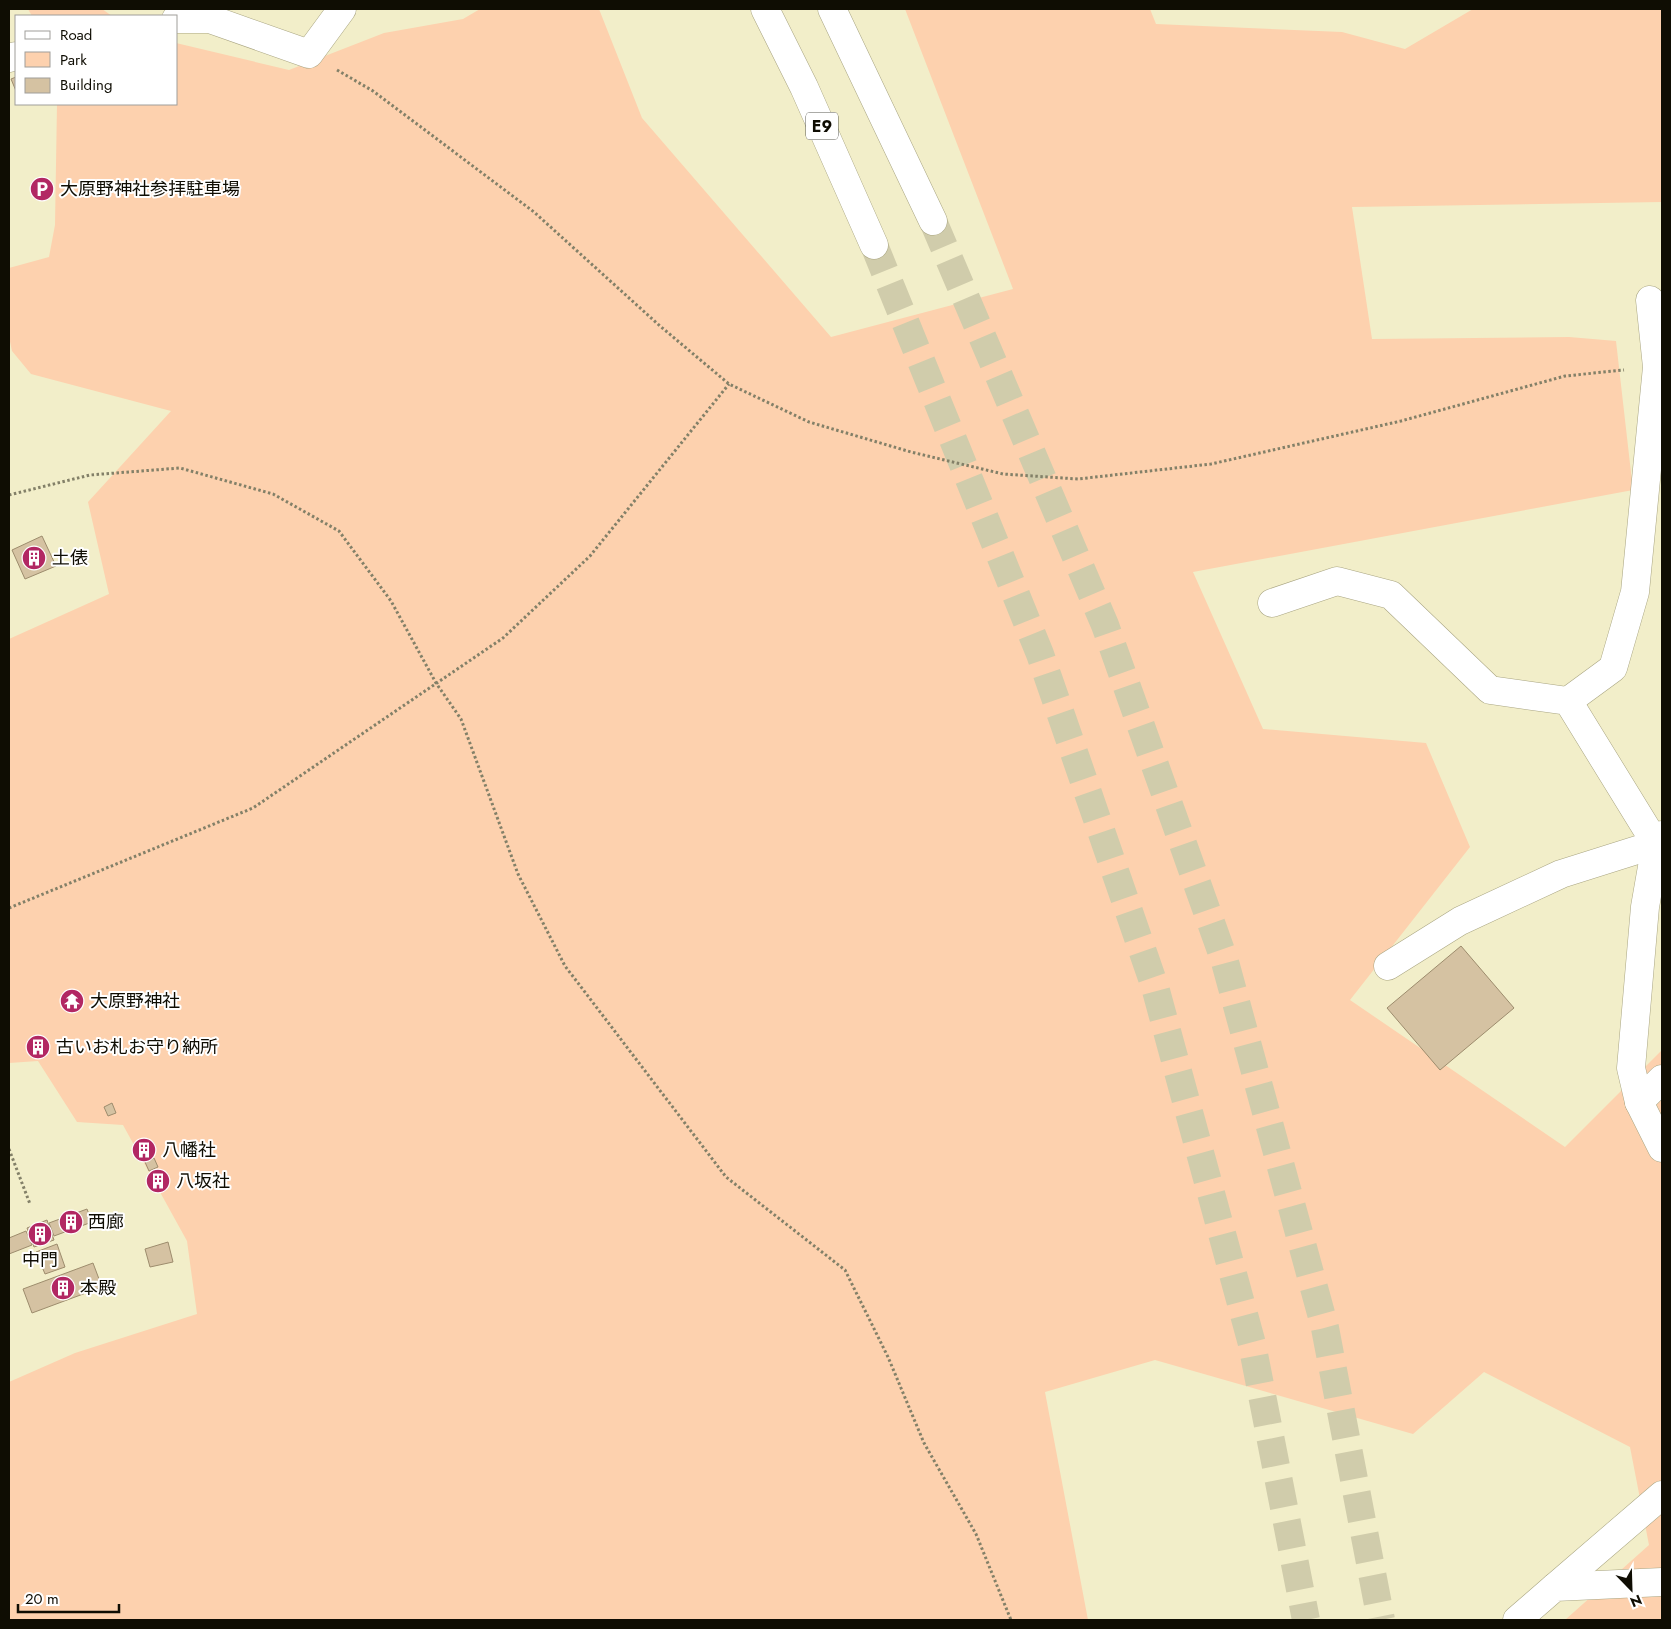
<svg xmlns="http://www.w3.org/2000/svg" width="1671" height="1629" font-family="Jost,'Noto Sans JP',sans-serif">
<rect width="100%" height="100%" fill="#f2eec9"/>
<g fill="#fdd1ae">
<path d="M28,9H102L112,16H32Z"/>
<path d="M480,9H599L642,118L831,337L1013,289L905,9H1150L1156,24L1342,32L1405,49L1473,9H1662V202L1352,207L1372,339L1569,337L1616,341L1633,490L1193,572L1263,729L1426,743L1470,847L1350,1000L1565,1147L1662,1050V1620H1565L1649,1545L1630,1447L1484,1372L1413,1434L1155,1360L1045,1392L1088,1620H9V1382L75,1353L197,1314L187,1241L123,1125L77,1122L38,1061L9,1063V639L109,594L88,502L171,411L31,374L12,351L9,337V268L49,257L55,225L57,104H176V43L289,70L384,33L463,19Z"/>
</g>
<g fill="#d5c2a2" stroke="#9d8c6d">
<path d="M16,77V91L11,79Z"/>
<path d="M42,536L56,566L25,579L12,550Z"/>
<path d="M1461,946L1514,1008L1440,1070L1387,1008Z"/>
<path d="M35,1042L42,1044L40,1051L34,1049Z"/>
<path d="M112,1103L116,1113L108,1116L104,1107Z"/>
<path d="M147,1143L151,1152L141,1156L138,1147Z"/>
<path d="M154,1158L158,1167L149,1171L145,1162Z"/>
<path d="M160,1174L165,1184L155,1188L151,1178Z"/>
<path d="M87,1209L92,1222L54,1236L49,1223Z"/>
<path d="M47,1220L54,1240L34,1247L27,1228Z"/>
<path d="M26,1231L32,1245L9,1254V1238Z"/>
<path d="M168,1242L173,1262L150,1267L145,1249Z"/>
<path d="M57,1244L65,1267L45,1274L36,1252Z"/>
<path d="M93,1263L102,1287L32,1313L23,1289Z"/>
</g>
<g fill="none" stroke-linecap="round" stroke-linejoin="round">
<g stroke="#d0ccab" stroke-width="28" stroke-dasharray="28 14" stroke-linecap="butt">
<path d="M933,221L1105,625L1225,962L1325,1328L1381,1620"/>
<path d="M874,245L1040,654L1155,987L1252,1344L1306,1620"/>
</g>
<g stroke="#a9a582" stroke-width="29">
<g id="minor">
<path d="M176,19H210L309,54L342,9"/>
<path d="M9,58L16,56"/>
<path d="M1272,603L1337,581L1391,595L1490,690L1568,701L1656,844L1561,874L1460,921L1388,966"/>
<path d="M1568,701L1613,668L1635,592L1657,367L1650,300"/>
<path d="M1662,835L1656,844L1645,907L1631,1068L1639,1102L1662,1148"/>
<path d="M1639,1102L1662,1079"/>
<path d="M1555,1587L1662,1495"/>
</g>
</g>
<g stroke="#a9a582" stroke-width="29">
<path id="major" d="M1517,1620L1555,1587L1662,1582"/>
</g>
<g stroke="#a9a582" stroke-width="29">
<g id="highway">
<path d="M765,9L804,87L874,245"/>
<path d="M832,9L933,221"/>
</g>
</g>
<g stroke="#838068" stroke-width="3" stroke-dasharray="2.5 2.5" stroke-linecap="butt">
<path d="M337,70L373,91L534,212L660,326L729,384L809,422L911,452L1003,474L1078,479L1211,464L1401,421L1565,376L1624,370"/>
<path d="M9,495L90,475L180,468L273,494L339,531L391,601L436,683L461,719L518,874L565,966L726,1177L845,1270L888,1357L924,1443L976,1534L1011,1620"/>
<path d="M9,908L253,808L503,638L590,556L729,384"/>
<path d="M9,1149L30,1204"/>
</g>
<use href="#minor" stroke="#fff" stroke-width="28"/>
<use href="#major" stroke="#fff" stroke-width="28"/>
<use href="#highway" stroke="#fff" stroke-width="28"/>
</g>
<defs>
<g id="parking-disc" transform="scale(1.25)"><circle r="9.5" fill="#b22763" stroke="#fff"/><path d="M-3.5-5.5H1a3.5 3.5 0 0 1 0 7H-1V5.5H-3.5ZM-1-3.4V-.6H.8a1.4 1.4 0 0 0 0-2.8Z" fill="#fff"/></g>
<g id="building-disc" transform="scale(1.25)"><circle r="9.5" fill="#b22763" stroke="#fff"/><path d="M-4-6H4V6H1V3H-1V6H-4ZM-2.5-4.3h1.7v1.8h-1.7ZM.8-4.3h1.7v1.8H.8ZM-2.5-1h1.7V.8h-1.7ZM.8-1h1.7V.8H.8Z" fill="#fff"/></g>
<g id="temple-disc" transform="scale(1.25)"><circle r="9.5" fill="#b22763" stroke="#fff"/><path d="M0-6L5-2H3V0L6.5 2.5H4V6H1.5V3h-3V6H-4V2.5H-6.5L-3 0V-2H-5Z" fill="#fff"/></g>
</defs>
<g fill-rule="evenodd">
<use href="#parking-disc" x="42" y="189"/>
<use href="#building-disc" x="34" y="558"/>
<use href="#temple-disc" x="72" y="1001"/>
<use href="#building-disc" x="38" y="1047"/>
<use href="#building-disc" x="144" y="1150"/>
<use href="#building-disc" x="158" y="1181"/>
<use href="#building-disc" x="71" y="1222"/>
<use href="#building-disc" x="40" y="1234"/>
<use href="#building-disc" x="63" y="1288"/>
</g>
<g text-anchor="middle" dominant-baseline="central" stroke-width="4" stroke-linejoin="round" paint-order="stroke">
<rect fill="#fff" stroke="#57564f" stroke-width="1" x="806" y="112.5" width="32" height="27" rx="4"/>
<g font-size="16" font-weight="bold" fill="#0f0d03">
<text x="822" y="126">E9</text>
</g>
<g font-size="18" fill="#0f0d03" stroke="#fff" text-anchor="start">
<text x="60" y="189">大原野神社参拝駐車場</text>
<text x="52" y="558">土俵</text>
<text x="90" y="1001">大原野神社</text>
<text x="56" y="1047">古いお札お守り納所</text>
<text x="162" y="1150">八幡社</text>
<text x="176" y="1181">八坂社</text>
<text x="88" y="1222">西廊</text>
<text x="40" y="1260" text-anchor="middle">中門</text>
<text x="80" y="1288">本殿</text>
</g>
</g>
<rect width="1671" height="1629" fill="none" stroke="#0f0d03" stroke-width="20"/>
<rect x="15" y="15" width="162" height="90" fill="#ffffff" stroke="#9f9e9a"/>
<rect x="25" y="31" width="25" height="8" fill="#ffffff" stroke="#9f9e9a"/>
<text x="60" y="40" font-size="15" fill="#0f0d03">Road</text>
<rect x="25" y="52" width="25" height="15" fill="#fdd1ae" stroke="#9f9e9a"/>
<text x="60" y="65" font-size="15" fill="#0f0d03">Park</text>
<rect x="25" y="78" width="25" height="15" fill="#d5c2a2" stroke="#9f9e9a"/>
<text x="60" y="90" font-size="15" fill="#0f0d03">Building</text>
<g transform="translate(1631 1589) rotate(157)" stroke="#ffffff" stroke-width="4" paint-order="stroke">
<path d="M0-4L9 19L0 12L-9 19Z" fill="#0f0d03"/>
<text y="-8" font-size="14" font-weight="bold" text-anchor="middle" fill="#0f0d03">N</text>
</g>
<path d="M18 1604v8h101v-8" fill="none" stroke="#0f0d03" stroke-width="2.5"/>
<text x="25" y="1604" font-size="15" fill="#0f0d03" stroke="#ffffff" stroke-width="4" paint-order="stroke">20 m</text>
</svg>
